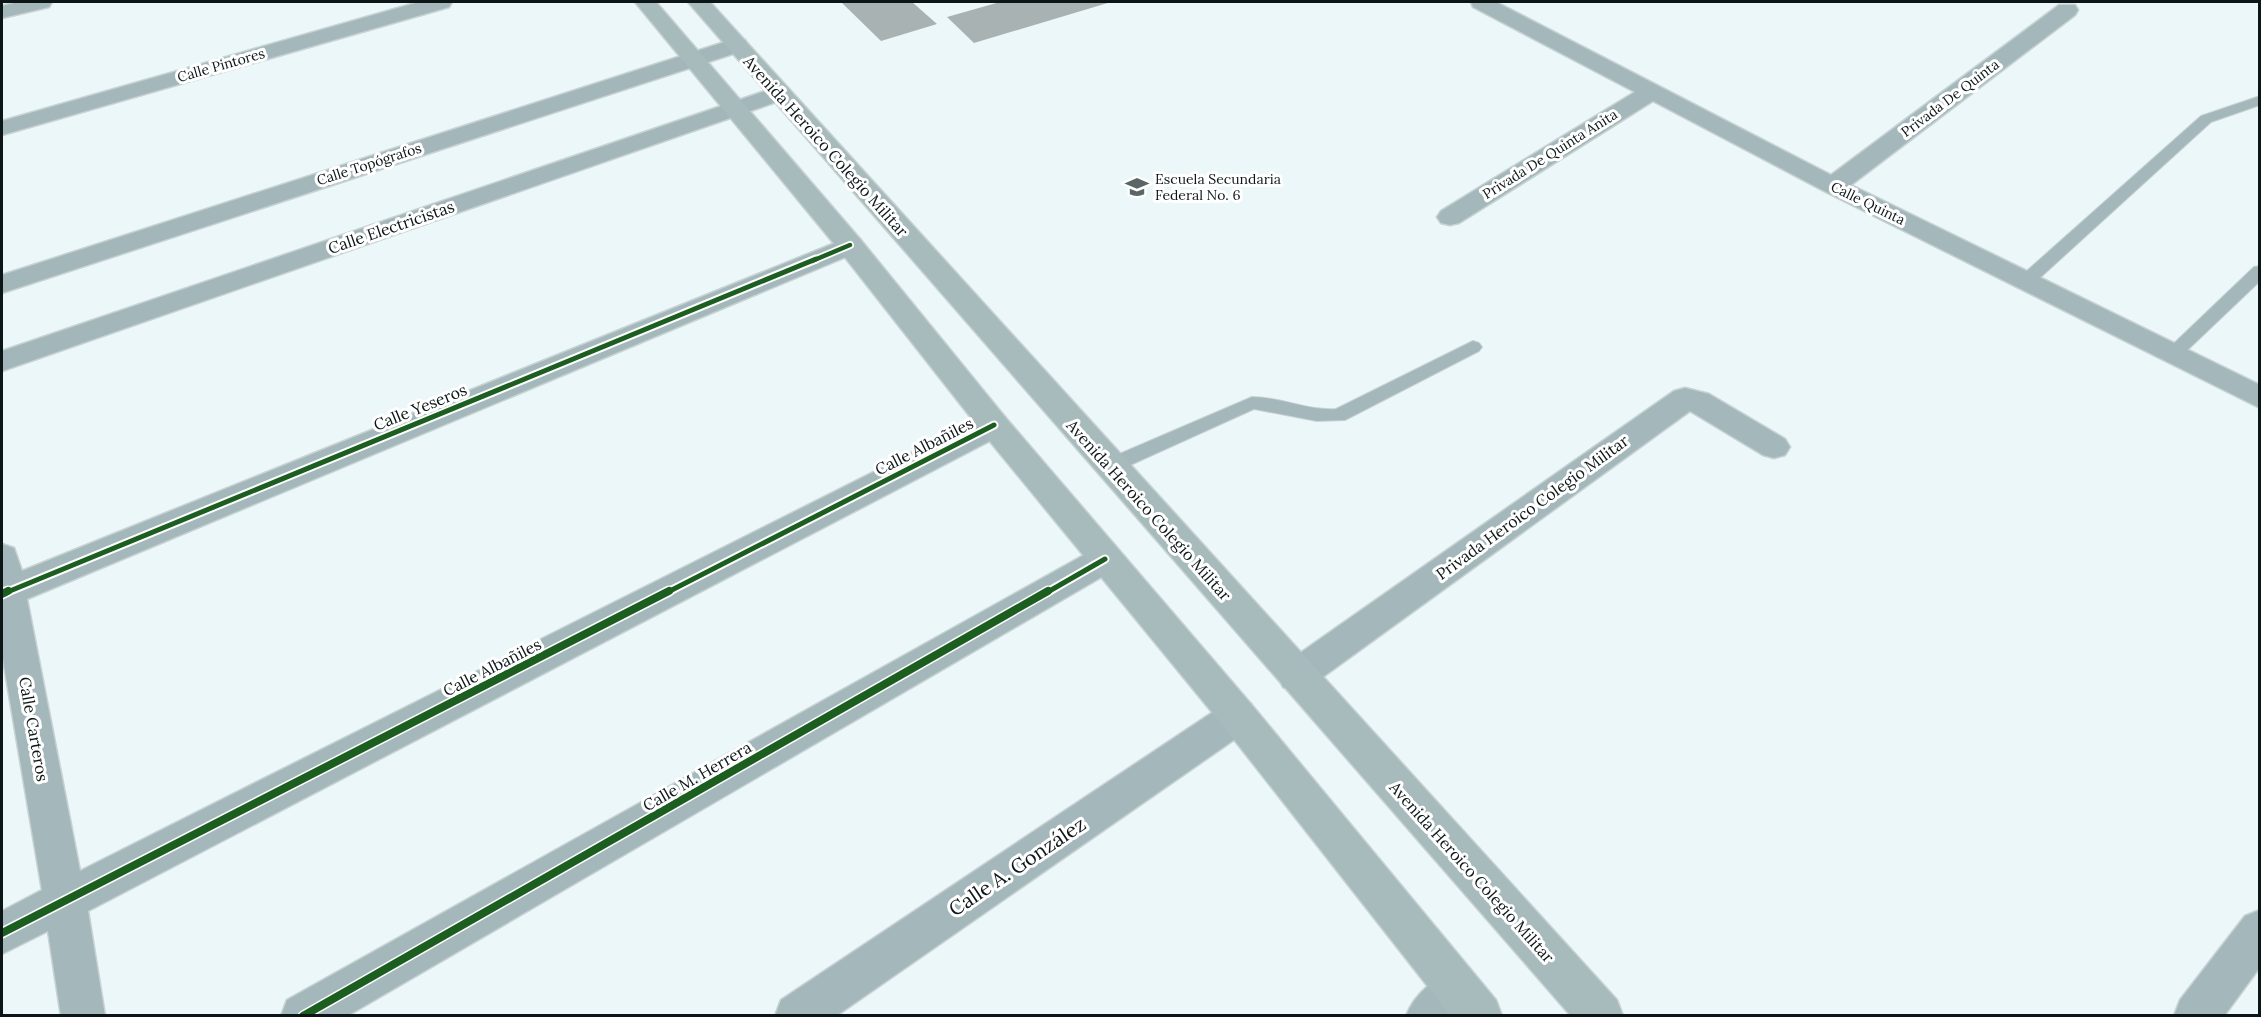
<svg xmlns="http://www.w3.org/2000/svg" width="2261" height="1017" font-family="Lora,serif">
<rect width="100%" height="100%" fill="#ebf7f8"/>
<g fill="#a8b2b3">
<path d="M841,2H912L937,24L881,41Z"/>
<path d="M1000,2H1111L974,43L947,17Z"/>
</g>
<g fill="none" stroke-linecap="round" stroke-linejoin="round">
<g stroke="#c8d2d3" stroke-width="2">
<g id="lane">
<path d="M2260,96V105L2211,122L2032,285H2020L2018,281L2020,277L2201,116Z"/>
<path d="M2260,266V281L2179,358H2167L2164,354L2167,350L2254,267Z"/>
<path d="M1473,341L1479,343L1482,347L1479,351L1345,420L1317,421L1254,409L1117,471H1103L1101,466L1103,461L1252,397C1281,397 1307,411 1336,409Z"/>
</g>
</g>
<g stroke="#c8d2d3" stroke-width="3">
<g id="street">
<path d="M18,2H52L49,7L2,18V6Z"/>
<path d="M419,2H452L449,7L2,135V121Z"/>
<path d="M1471,2H1496L1831,175L2059,5H2075L2078,10L2075,15L1851,185L2260,385V408L1824,191L1653,101L1459,223L1450,225L1441,223L1437,217L1441,211L1635,92L1473,7Z"/>
<path d="M850,237L860,239L863,245L860,251L27,599L80,871L983,417L994,414L1005,417L1010,425L1005,433L88,911L105,1016H61L48,931L2,954V911L42,890L2,653V544L14,548L22,571Z"/>
<path d="M1685,388L1709,394L1785,439L1790,447L1785,455L1774,458L1763,455L1690,411L1309,687L1296,692L1283,687L1278,676L1283,665L1674,391Z"/>
<path d="M1105,546L1117,550L1122,559L1117,568L347,1016H281L287,1000L1093,550Z"/>
<path d="M1238,700L1251,704L1257,716L1251,728L836,1016H775L781,1000L1225,704Z"/>
<path d="M2260,910V967L2224,1016H2174L2180,1000L2245,916Z"/>
<path d="M1458,968L1474,974L1480,990L1474,1006L1462,1016H1406C1415,993 1436,977 1458,968Z"/>
</g>
</g>
<g stroke="#c8d2d3" stroke-width="3">
<g id="secondary">
<path d="M737,38L745,40L748,45L745,50L2,293V275Z"/>
<path d="M780,86L788,88L792,93L788,98L2,371V351Z"/>
</g>
</g>
<g stroke="#c8d2d3" stroke-width="3">
<g id="primary">
<path d="M635,2H656L860,239L1005,417L1251,704L1496,1000L1502,1016H1451L1225,728L983,433L840,251Z"/>
<path d="M688,2H710L1617,1000L1623,1016H1571Z"/>
</g>
</g>
<use href="#lane" fill="#a4b8bc" fill-rule="evenodd"/>
<use href="#street" fill="#a4b8bc" fill-rule="evenodd"/>
<use href="#secondary" fill="#a3b7ba" fill-rule="evenodd"/>
<use href="#primary" fill="#a8bbbc" fill-rule="evenodd"/>
<g stroke="#fff" stroke-width="8">
<path id="cycleway-far2" d="M812,261L850,245"/>
</g>
<g stroke="#fff" stroke-width="9">
<g id="cycleway-far1">
<path d="M5,593L816,259"/>
<path d="M666,593L994,425"/>
<path d="M1046,593L1105,559"/>
</g>
</g>
<g stroke="#fff" stroke-width="11">
<g id="cycleway">
<path d="M2,594L8,591"/>
<path d="M2,933L669,591"/>
<path d="M303,1016L1048,591"/>
</g>
</g>
<use href="#cycleway-far2" stroke="#1b5e20" stroke-width="4.5"/>
<use href="#cycleway-far1" stroke="#1b5e20" stroke-width="5"/>
<use href="#cycleway" stroke="#1b5e20" stroke-width="8"/>
</g>
<defs>
<g id="school-bare" transform="scale(1.8)"><path d="M0-5L7-2L0 1L-7-2ZM-4 1L0 2.5L4 1V4Q0 6-4 4Z" fill="#5a6566" stroke="#fff" stroke-width="2.5" paint-order="stroke"/></g>
</defs>
<g fill-rule="evenodd">
<use href="#school-bare" x="1137" y="187"/>
</g>
<g text-anchor="middle" dominant-baseline="central" stroke-width="6" stroke-linejoin="round" paint-order="stroke">
<g font-size="14" fill="#0c1617" stroke="#fff">
<text transform="translate(221 65) rotate(-16)">Calle Pintores</text>
<text transform="translate(1950 98) rotate(-37)">Privada De Quinta</text>
<text transform="translate(1550 154) rotate(-32)">Privada De Quinta Anita</text>
<text transform="translate(369 164) rotate(-18)">Calle Topógrafos</text>
<text transform="translate(1868 203) rotate(26)">Calle Quinta</text>
</g>
<g font-size="14" fill="#0c1617" stroke="#fff" text-anchor="start">
<text x="1155" y="179">Escuela Secundaria<tspan x="1155" dy="16">Federal No. 6</tspan></text>
</g>
<g font-size="16" fill="#0c1617" stroke="#fff">
<text transform="translate(826 146) rotate(48)">Avenida Heroico Colegio Militar</text>
<text transform="translate(391 227) rotate(-19)">Calle Electricistas</text>
<text transform="translate(420 407) rotate(-22)">Calle Yeseros</text>
<text transform="translate(924 446) rotate(-27)">Calle Albañiles</text>
<text transform="translate(1532 507) rotate(-36)">Privada Heroico Colegio Militar</text>
<text transform="translate(1149 510) rotate(48)">Avenida Heroico Colegio Militar</text>
<text transform="translate(492 667) rotate(-27)">Calle Albañiles</text>
<text transform="translate(34 729) rotate(80)">Calle Carteros</text>
<text transform="translate(697 776) rotate(-30)">Calle M. Herrera</text>
<text transform="translate(1472 872) rotate(48)">Avenida Heroico Colegio Militar</text>
</g>
<g font-size="20" fill="#0c1617" stroke="#fff">
<text transform="translate(1017 866) rotate(-34)">Calle A. González</text>
</g>
</g>
<rect width="2261" height="1017" fill="none" stroke="#0c1617" stroke-width="6"/>
</svg>
